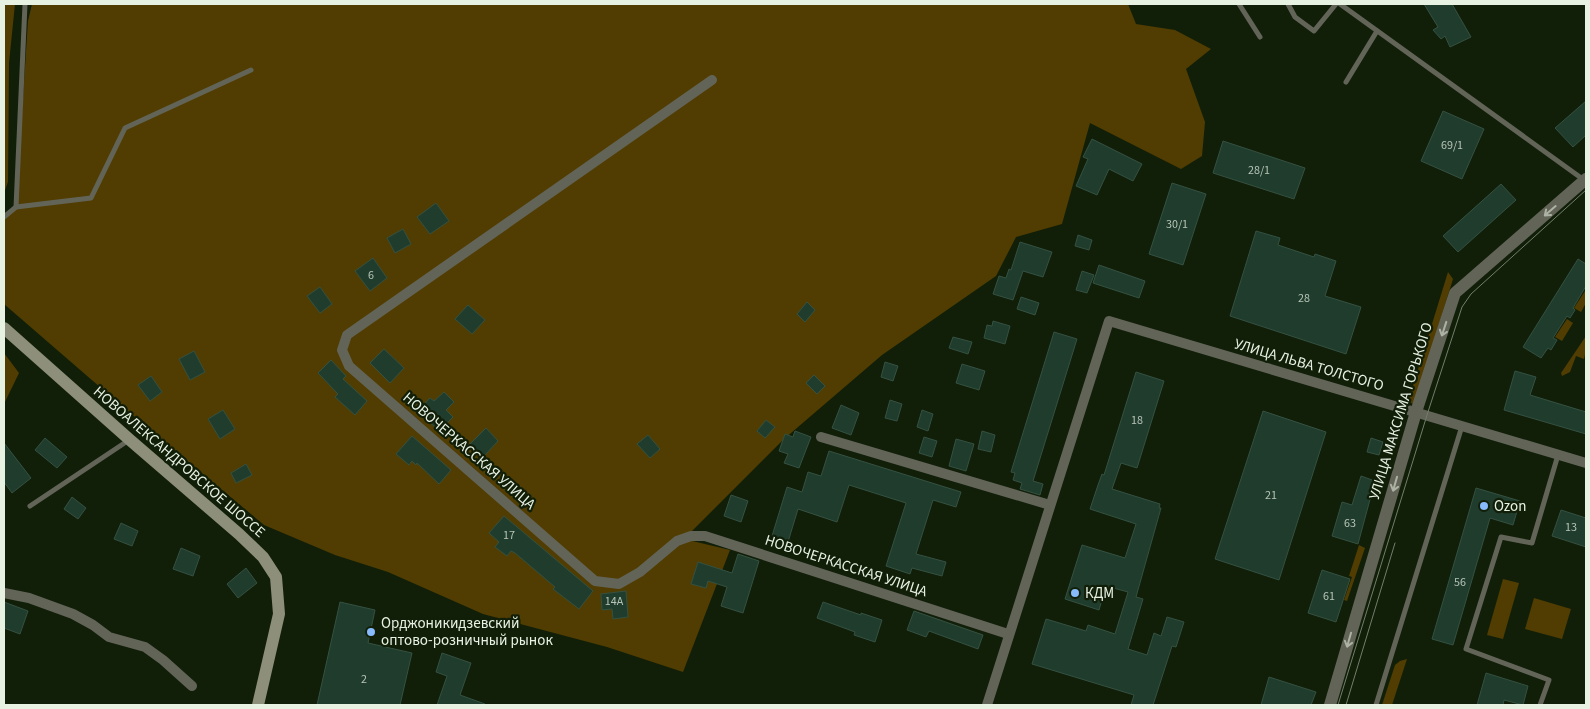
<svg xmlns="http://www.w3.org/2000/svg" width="1590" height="709" font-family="'Source Sans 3',sans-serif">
<rect width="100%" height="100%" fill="#111f09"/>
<g fill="#513d01">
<path d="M4,4H15L9,63L8,182L4,193Z"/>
<path d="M32,4H1128L1136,24L1175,30L1211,49L1186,69L1205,122L1202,156L1181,169L1090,123L1062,224L1016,237L996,276L882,355L784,439L684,539L730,550L683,672L607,647L483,614L388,572L335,555L264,525L123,407L4,304V217L16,207L28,21Z"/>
<path d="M1448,272L1453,279L1414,404L1408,402Z"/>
<path d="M1585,291L1586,292V303L1581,312L1574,308Z"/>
<path d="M1567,319L1573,323L1562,341L1555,337Z"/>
<path d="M1586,336V350L1584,359L1576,356L1570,372L1562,376L1561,373Z"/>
<path d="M4,353L19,373L4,404Z"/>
<path d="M1359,545L1365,548L1347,601L1344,600L1352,577L1349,576Z"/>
<path d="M1503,579L1519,583L1503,639L1487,635Z"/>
<path d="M1534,598L1571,609L1562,639L1525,629Z"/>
<path d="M1407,659L1392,705H1382L1395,665L1400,661Z"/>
</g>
<g fill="#203c2d" stroke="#345141">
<path d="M1424,4H1452L1471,37L1450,47L1445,36L1441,39L1433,30L1438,27Z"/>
<path d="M1586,101V135L1573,147L1555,128Z"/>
<path d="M1443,111L1484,129L1462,179L1421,161Z"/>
<path d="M1092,139L1142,164L1133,181L1109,169L1097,195L1076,186L1088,159L1083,157Z"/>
<path d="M1223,141L1305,168L1294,199L1213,173Z"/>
<path d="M1172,183L1206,194L1183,265L1149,254Z"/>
<path d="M1501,184L1516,200L1458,252L1443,236Z"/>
<path d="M436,203L449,221L430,234L417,217Z"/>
<path d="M403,229L411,244L395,253L387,238Z"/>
<path d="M1256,231L1280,238L1278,245L1314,257L1315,254L1336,261L1325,296L1361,307L1346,354L1230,316Z"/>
<path d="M1078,235L1092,240L1089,250L1075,246Z"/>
<path d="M1020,242L1052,252L1043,277L1023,271L1013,300L993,294L999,276L1006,278L1009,269L1011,270Z"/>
<path d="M373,258L387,278L370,291L355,271Z"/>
<path d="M1578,259L1586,264V286L1573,308L1575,310L1570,318L1567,316L1553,338L1557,340L1551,350L1548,348L1541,358L1523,347Z"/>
<path d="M1099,265L1145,281L1139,298L1093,283Z"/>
<path d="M1082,271L1094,275L1087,293L1076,290Z"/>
<path d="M320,287L332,304L320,313L307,296Z"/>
<path d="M1021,297L1039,303L1035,315L1017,309Z"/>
<path d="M807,302L815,310L805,322L797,314Z"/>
<path d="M468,305L485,320L472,334L455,319Z"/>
<path d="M993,321L1010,326L1005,344L984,338L987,325L992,326Z"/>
<path d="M1054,332L1077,339L1033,481L1043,484L1040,495L1020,489L1022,483L1013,480L1015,473L1011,472Z"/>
<path d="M953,337L972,342L968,354L949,348Z"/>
<path d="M384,349L404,368L390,383L370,363Z"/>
<path d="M194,351L205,372L190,380L179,359Z"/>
<path d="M331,360L346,376L343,379L367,401L355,415L335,397L338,394L318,373Z"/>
<path d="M885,362L898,366L893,381L881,377Z"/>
<path d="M962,364L985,371L979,390L956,383Z"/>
<path d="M1515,371L1536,377L1530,395L1586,412V434L1504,410Z"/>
<path d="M1136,372L1164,381L1137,468L1121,463L1112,489L1160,504L1159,508H1161L1136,597L1143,599L1128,649L1147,655L1154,633L1161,636L1167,617L1184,622L1176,647L1172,646L1153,705H1131L1134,695L1032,664L1046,619L1086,631L1088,625L1115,634L1128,592L1106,586L1099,610L1065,599L1082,545L1125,558L1136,524L1090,509L1098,485L1102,474L1104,475Z"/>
<path d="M814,375L825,386L817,394L806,383Z"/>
<path d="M151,376L162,392L150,401L138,385Z"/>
<path d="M444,392L454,402L446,410L453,417L439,431L418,411L430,398L434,401Z"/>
<path d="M890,400L902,404L897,421L885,418Z"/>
<path d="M841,405L859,413L851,435L832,428Z"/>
<path d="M223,410L235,429L220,439L208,419Z"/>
<path d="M922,410L933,414L928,431L917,427Z"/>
<path d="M1263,411L1326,432L1279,580L1215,559Z"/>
<path d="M766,420L775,427L765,438L757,431Z"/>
<path d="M486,428L498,441L483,457L470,444Z"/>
<path d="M795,431L811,437L799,468L784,463L788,454L779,451L785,434L793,437Z"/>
<path d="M982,431L995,435L991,452L978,449Z"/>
<path d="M648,435L660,449L650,458L637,444Z"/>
<path d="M412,436L451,470L439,484L417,463L416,465L412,461L409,465L396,454Z"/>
<path d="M924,437L937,441L932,457L919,453Z"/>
<path d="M45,438L67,457L57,468L35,450Z"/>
<path d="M1371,438L1383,442L1379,455L1367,452Z"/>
<path d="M956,439L974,444L966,471L949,466Z"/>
<path d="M4,443L31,478L12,493L4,482Z"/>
<path d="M829,451L961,492L956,507L933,500L916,554L946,562L942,576L912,568L910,574L886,566L906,503L849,485L837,522L798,509L788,542L772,536L787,487L802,492L808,472L821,476Z"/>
<path d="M246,464L252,475L236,483L231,473Z"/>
<path d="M1361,476L1375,481L1358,544L1332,536L1342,502L1352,505Z"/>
<path d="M1476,488L1520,501L1513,525L1490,518L1453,645L1432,639Z"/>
<path d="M731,495L748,501L741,522L724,516Z"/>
<path d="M72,497L86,508L78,519L64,509Z"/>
<path d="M1561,510L1586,518V547L1552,536Z"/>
<path d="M504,516L593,591L579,609L553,589L555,587L515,553L511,551L507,556L495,547L499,542L489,533Z"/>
<path d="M121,523L138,531L132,546L114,539Z"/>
<path d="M181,548L200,556L193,576L173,569Z"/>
<path d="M738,554L759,561L743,613L721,606L727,587L708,581L706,588L691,584L698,562L732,573Z"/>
<path d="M246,568L257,583L238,598L227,584Z"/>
<path d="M1322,570L1350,579L1336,622L1308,613Z"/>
<path d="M626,591L628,617L613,619L612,609L602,610L601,594Z"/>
<path d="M4,602L28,611L20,634L4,628Z"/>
<path d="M340,602L375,610L368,643L412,653L400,705H317Z"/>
<path d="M823,602L861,615V613L882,620L875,642L854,635L855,632L817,618Z"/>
<path d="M914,611L983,635L978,649L929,631L926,637L907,630Z"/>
<path d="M442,653L471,663L460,695L485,704V705H437L447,676L436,672Z"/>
<path d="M1486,673L1528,686L1523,705L1504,700L1503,705H1477Z"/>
<path d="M1269,677L1316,692L1311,705H1261Z"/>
</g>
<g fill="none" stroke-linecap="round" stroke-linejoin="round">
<g stroke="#636458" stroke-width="5">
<path d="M1239,4L1260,37"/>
<path d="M1288,4L1295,17L1314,31L1336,4"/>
<path d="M1340,4L1584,180"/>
<path d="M1346,82L1377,31"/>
<path d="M16,207L91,198L125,128L251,70"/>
<path d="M4,217L16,207L25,4"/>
<path d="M30,506L129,440"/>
<path d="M1376,705L1462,426"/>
<path d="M1540,705L1549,680L1466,649L1501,537L1532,543L1558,455"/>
</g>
<g stroke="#636458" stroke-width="10">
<path d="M712,80L347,335L342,350L349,366L595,581L619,584L640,572L677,541L691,536H705L1008,634"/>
<path d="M821,437L1050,505"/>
<path d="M4,593L29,598L73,614L93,625L109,637L145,647L163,660L192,686"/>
<path d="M987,705L1109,321L1586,463"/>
</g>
<path stroke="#636458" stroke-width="12" d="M1330,705L1416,412L1455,293L1586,179"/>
<path stroke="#8d8f7a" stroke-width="12" d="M4,328L130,440L239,534L263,557L276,577L279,614L258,705"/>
<g stroke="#727e6b" stroke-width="1">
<path d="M1338,705L1427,415L1462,307L1471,294L1586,190"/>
<path d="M1346,705L1395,543"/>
</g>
</g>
<defs><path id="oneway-shaft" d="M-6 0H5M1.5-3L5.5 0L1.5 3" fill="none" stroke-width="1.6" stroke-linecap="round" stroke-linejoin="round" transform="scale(1.25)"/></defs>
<g stroke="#acb2a4">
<use href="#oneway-shaft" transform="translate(1550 211) rotate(139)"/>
<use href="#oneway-shaft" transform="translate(1444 329) rotate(108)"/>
<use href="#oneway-shaft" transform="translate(1395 484) rotate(106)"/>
<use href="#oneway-shaft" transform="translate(1349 640) rotate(106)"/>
</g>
<g fill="#87bbfb" stroke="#111f09" stroke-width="2">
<circle cx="1484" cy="506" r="5"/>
<circle cx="1075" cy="593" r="5"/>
<circle cx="371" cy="632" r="5"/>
</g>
<g text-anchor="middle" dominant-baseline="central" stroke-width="4.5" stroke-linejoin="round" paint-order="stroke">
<g font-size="12" fill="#b6c4b6">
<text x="1452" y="145">69/1</text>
<text x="1259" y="170">28/1</text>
<text x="1177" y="224">30/1</text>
<text x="371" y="275">6</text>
<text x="1304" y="298">28</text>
<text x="1137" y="420">18</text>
<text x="1271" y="495">21</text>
<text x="1350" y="523">63</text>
<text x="1571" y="527">13</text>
<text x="509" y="535">17</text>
<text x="1460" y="582">56</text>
<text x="1329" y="596">61</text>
<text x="614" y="601">14А</text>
<text x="364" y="679">2</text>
</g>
<g font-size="15" fill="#e8f2e3" stroke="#111f09">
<text transform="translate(1309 365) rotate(16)">УЛИЦА ЛЬВА ТОЛСТОГО</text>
<text transform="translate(1401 411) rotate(-73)">УЛИЦА МАКСИМА ГОРЬКОГО</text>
<text transform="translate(469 451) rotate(41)">НОВОЧЕРКАССКАЯ УЛИЦА</text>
<text transform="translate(179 462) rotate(41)">НОВОАЛЕКСАНДРОВСКОЕ ШОССЕ</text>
<text transform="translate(846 566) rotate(18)">НОВОЧЕРКАССКАЯ УЛИЦА</text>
</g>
<g font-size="15" fill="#e8f2e3" stroke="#111f09" text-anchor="start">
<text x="1494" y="506">Ozon</text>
<text x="1085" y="593">КДМ</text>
<text x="381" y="623">Орджоникидзевский<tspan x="381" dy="17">оптово-розничный рынок</tspan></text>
</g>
</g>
<rect width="1590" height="709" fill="none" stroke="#e8f2e3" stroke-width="10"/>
</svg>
